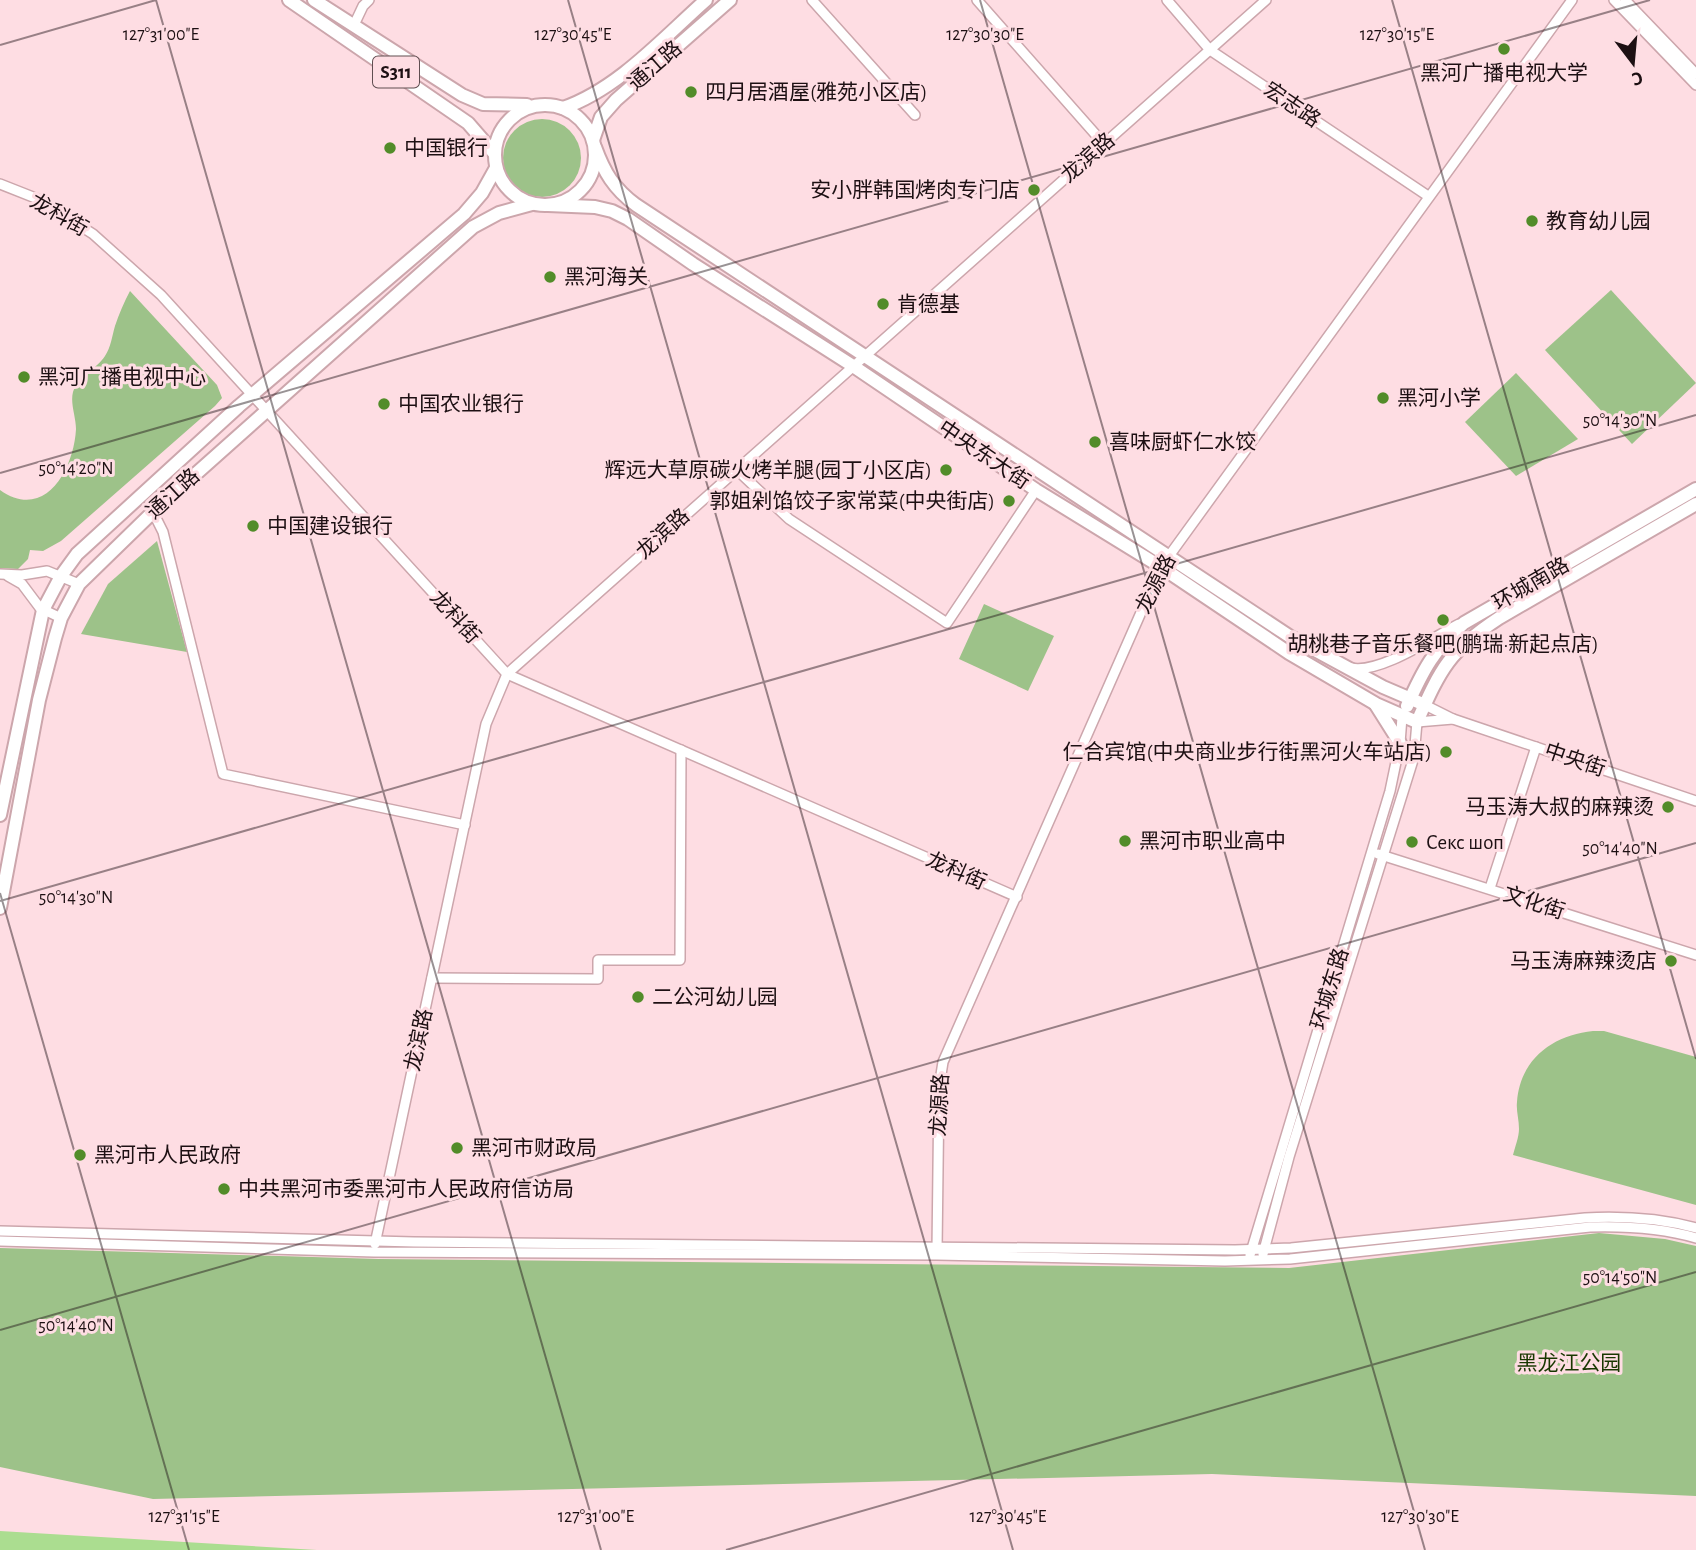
<svg xmlns="http://www.w3.org/2000/svg" width="1696" height="1550" font-family="'Alegreya Sans','Noto Sans SC',sans-serif">
<rect width="100%" height="100%" fill="#fedde3"/>
<g fill="#9dc289">
<circle cx="542" cy="158" r="39"/>
<path d="M1611,290L1696,383L1632,444L1545,350Z"/>
<path d="M130,291L217,385L222,398L215,406L61,541L43,551L30,550L28,559L18,569L0,568V490C45,522 74,469 76,429C76,417 70,403 73,392C79,374 96,370 105,356C111,347 112,336 115,326C119,314 124,302 130,291Z"/>
<path d="M1516,373L1578,439L1516,476L1465,422Z"/>
<path d="M157,541L187,652L81,634L108,584Z"/>
<path d="M984,604L1054,636L1028,691L959,659Z"/>
<path d="M1593,1031H1604L1696,1057V1205L1513,1155C1515,1147 1519,1137 1519,1129C1519,1119 1516,1111 1517,1102C1520,1059 1553,1035 1593,1031Z"/>
<path d="M1599,1233L1665,1239L1696,1246V1496L1212,1474L153,1499L0,1467V1248L379,1259L1289,1268Z"/>
</g>
<path fill="#abdd90" d="M0,1531L317,1550H321H0Z"/>
<g fill="none" stroke-linecap="round" stroke-linejoin="round">
<g stroke="#cca6ac" stroke-width="12">
<g id="minor">
<path d="M812,0L915,115"/>
<path d="M977,0L1104,144"/>
<path d="M1167,0L1210,50L1428,196"/>
<path d="M1614,0L1696,85"/>
<path d="M1625,0L1696,74"/>
<path d="M354,25L363,6L369,0"/>
<path d="M0,184L38,199L93,234L161,295L507,674L1017,897"/>
<path d="M736,469L789,519L947,623L1036,490"/>
<path d="M153,512L163,532L223,774L465,825"/>
<path d="M0,574L22,575L47,571L79,584"/>
<path d="M8,576L22,584L40,608L61,618"/>
<path d="M1351,668C1380,674 1432,638 1459,624"/>
<path d="M1453,719L1696,801"/>
<path d="M1378,854L1696,955"/>
<path d="M1490,888L1536,747"/>
<path d="M432,978L598,979V960H680L681,750"/>
<path d="M0,1231L414,1242L1235,1250L1291,1248L1585,1218C1623,1216 1659,1218 1696,1228"/>
<path d="M0,1241L374,1252L937,1255L1225,1261L1290,1259L1590,1227C1625,1226 1662,1228 1696,1238"/>
<path d="M375,1244L486,724L507,674L1266,0"/>
<path d="M937,1250L939,1087L943,1062L1161,567L1572,0"/>
<path d="M1263,1254L1289,1157L1414,757L1417,722L1453,719L1425,705"/>
<path d="M1250,1255L1390,791L1400,743L1402,717"/>
</g>
</g>
<g stroke="#cca6ac" stroke-width="16">
<g id="major">
<path d="M289,0L468,123L494,153"/>
<path d="M314,0L462,95L483,104L527,105"/>
<circle cx="545" cy="155" r="50"/>
<path d="M563,108C618,89 663,38 706,0"/>
<path d="M593,140L601,117L616,100L730,0"/>
<path d="M595,147C604,172 614,189 636,205L1289,636L1383,687L1425,705"/>
<path d="M548,205L595,207L612,211L628,219L693,264L853,366L1036,490L1161,567L1289,653L1376,704L1417,722C1441,668 1449,651 1499,618L1696,504"/>
<path d="M1376,705L1400,743"/>
<path d="M1407,706C1423,670 1434,649 1464,623L1696,489"/>
<path d="M0,815L43,610L61,576L77,554L239,406L464,214L482,193L496,168"/>
<path d="M0,908L39,700L55,638L61,618L79,584L153,512L473,227L499,213L532,204"/>
</g>
</g>
<use href="#minor" stroke="#fff" stroke-width="9"/>
<use href="#major" stroke="#fff" stroke-width="12"/>
</g>
<path fill="none" stroke="#1d1013" stroke-width="2" stroke-opacity="0.45" d="M156,0L601,1550M568,0L1013,1550M980,0L1425,1550M1392,0L1696,1059M0,45L156,0M0,473L1650,0M0,893L189,1550M0,901L1696,415M0,1330L1696,843M726,1550L1696,1272"/>
<g fill="#528c29" stroke="#fedde3" stroke-width="2.5">
<circle cx="1504" cy="49" r="7"/>
<circle cx="691" cy="92" r="7"/>
<circle cx="390" cy="148" r="7"/>
<circle cx="1034" cy="190" r="7"/>
<circle cx="1532" cy="221" r="7"/>
<circle cx="550" cy="277" r="7"/>
<circle cx="883" cy="304" r="7"/>
<circle cx="24" cy="377" r="7"/>
<circle cx="1383" cy="398" r="7"/>
<circle cx="384" cy="404" r="7"/>
<circle cx="1095" cy="442" r="7"/>
<circle cx="946" cy="470" r="7"/>
<circle cx="1009" cy="501" r="7"/>
<circle cx="253" cy="526" r="7"/>
<circle cx="1443" cy="620" r="7"/>
<circle cx="1446" cy="752" r="7"/>
<circle cx="1668" cy="807" r="7"/>
<circle cx="1125" cy="841" r="7"/>
<circle cx="1412" cy="842" r="7"/>
<circle cx="1671" cy="961" r="7"/>
<circle cx="638" cy="997" r="7"/>
<circle cx="457" cy="1148" r="7"/>
<circle cx="80" cy="1155" r="7"/>
<circle cx="224" cy="1189" r="7"/>
</g>
<g text-anchor="middle" dominant-baseline="central" stroke-width="6" stroke-linejoin="round" paint-order="stroke">
<rect fill="#fedde3" stroke="#604e51" stroke-width="2" x="373" y="56.5" width="46" height="31" rx="5"/>
<g font-size="19" font-weight="bold" fill="#1d1013">
<text x="396" y="72">S311</text>
</g>
<g font-size="21" fill="#1d1013" stroke="#fedde3">
<text transform="translate(655 66) rotate(-41)">通江路</text>
<text transform="translate(1292 105) rotate(34)">宏志路</text>
<text transform="translate(1088 158) rotate(-41)">龙滨路</text>
<text transform="translate(59 215) rotate(30)">龙科街</text>
<text transform="translate(984 455) rotate(34)">中央东大街</text>
<text transform="translate(173 494) rotate(-42)">通江路</text>
<text transform="translate(663 534) rotate(-42)">龙滨路</text>
<text transform="translate(1156 584) rotate(-63)">龙源路</text>
<text transform="translate(1531 584) rotate(-30)">环城南路</text>
<text transform="translate(455 617) rotate(48)">龙科街</text>
<text transform="translate(1575 760) rotate(19)">中央街</text>
<text transform="translate(956 871) rotate(24)">龙科街</text>
<text transform="translate(1534 903) rotate(18)">文化街</text>
<text transform="translate(1330 989) rotate(-73)">环城东路</text>
<text transform="translate(419 1040) rotate(-78)">龙滨路</text>
<text transform="translate(940 1105) rotate(-87)">龙源路</text>
</g>
<g font-size="21" fill="#1d1013" stroke="#fedde3" text-anchor="start">
<text x="1504" y="73" text-anchor="middle">黑河广播电视大学</text>
<text x="705" y="92">四月居酒屋(雅苑小区店)</text>
<text x="404" y="148">中国银行</text>
<text x="1020" y="190" text-anchor="end">安小胖韩国烤肉专门店</text>
<text x="1546" y="221">教育幼儿园</text>
<text x="564" y="277">黑河海关</text>
<text x="897" y="304">肯德基</text>
<text x="38" y="377">黑河广播电视中心</text>
<text x="1397" y="398">黑河小学</text>
<text x="398" y="404">中国农业银行</text>
<text x="1109" y="442">喜味厨虾仁水饺</text>
<text x="932" y="470" text-anchor="end">辉远大草原碳火烤羊腿(园丁小区店)</text>
<text x="995" y="501" text-anchor="end">郭姐剁馅饺子家常菜(中央街店)</text>
<text x="267" y="526">中国建设银行</text>
<text x="1443" y="644" text-anchor="middle">胡桃巷子音乐餐吧(鹏瑞·新起点店)</text>
<text x="1432" y="752" text-anchor="end">仁合宾馆(中央商业步行街黑河火车站店)</text>
<text x="1654" y="807" text-anchor="end">马玉涛大叔的麻辣烫</text>
<text x="1139" y="841">黑河市职业高中</text>
<text x="1426" y="842">Секс шоп</text>
<text x="1657" y="961" text-anchor="end">马玉涛麻辣烫店</text>
<text x="652" y="997">二公河幼儿园</text>
<text x="471" y="1148">黑河市财政局</text>
<text x="94" y="1155">黑河市人民政府</text>
<text x="238" y="1189">中共黑河市委黑河市人民政府信访局</text>
</g>
<g font-size="21" fill="#183700" stroke="#fedde3">
<text x="1569" y="1363">黑龙江公园</text>
</g>
</g>
<g font-size="18" text-anchor="middle" fill="#1d1013" stroke="#fedde3" stroke-width="6" stroke-linejoin="round" paint-order="stroke">
<text x="161" y="40">127°31'00"E</text>
<text x="573" y="40">127°30'45"E</text>
<text x="985" y="40">127°30'30"E</text>
<text x="1397" y="40">127°30'15"E</text>
<text x="1620" y="426">50°14'30"N</text>
<text x="76" y="474">50°14'20"N</text>
<text x="1620" y="854">50°14'40"N</text>
<text x="76" y="903">50°14'30"N</text>
<text x="1620" y="1283">50°14'50"N</text>
<text x="76" y="1331">50°14'40"N</text>
<text x="184" y="1522">127°31'15"E</text>
<text x="596" y="1522">127°31'00"E</text>
<text x="1008" y="1522">127°30'45"E</text>
<text x="1420" y="1522">127°30'30"E</text>
</g>
<g transform="translate(1633 63) rotate(164)" stroke="#fedde3" stroke-width="5" paint-order="stroke">
<path d="M0-5L12 26L0 18L-12 26Z" fill="#1d1013"/>
<text y="-10" font-size="19" font-weight="bold" text-anchor="middle" fill="#1d1013">С</text>
</g>
</svg>
